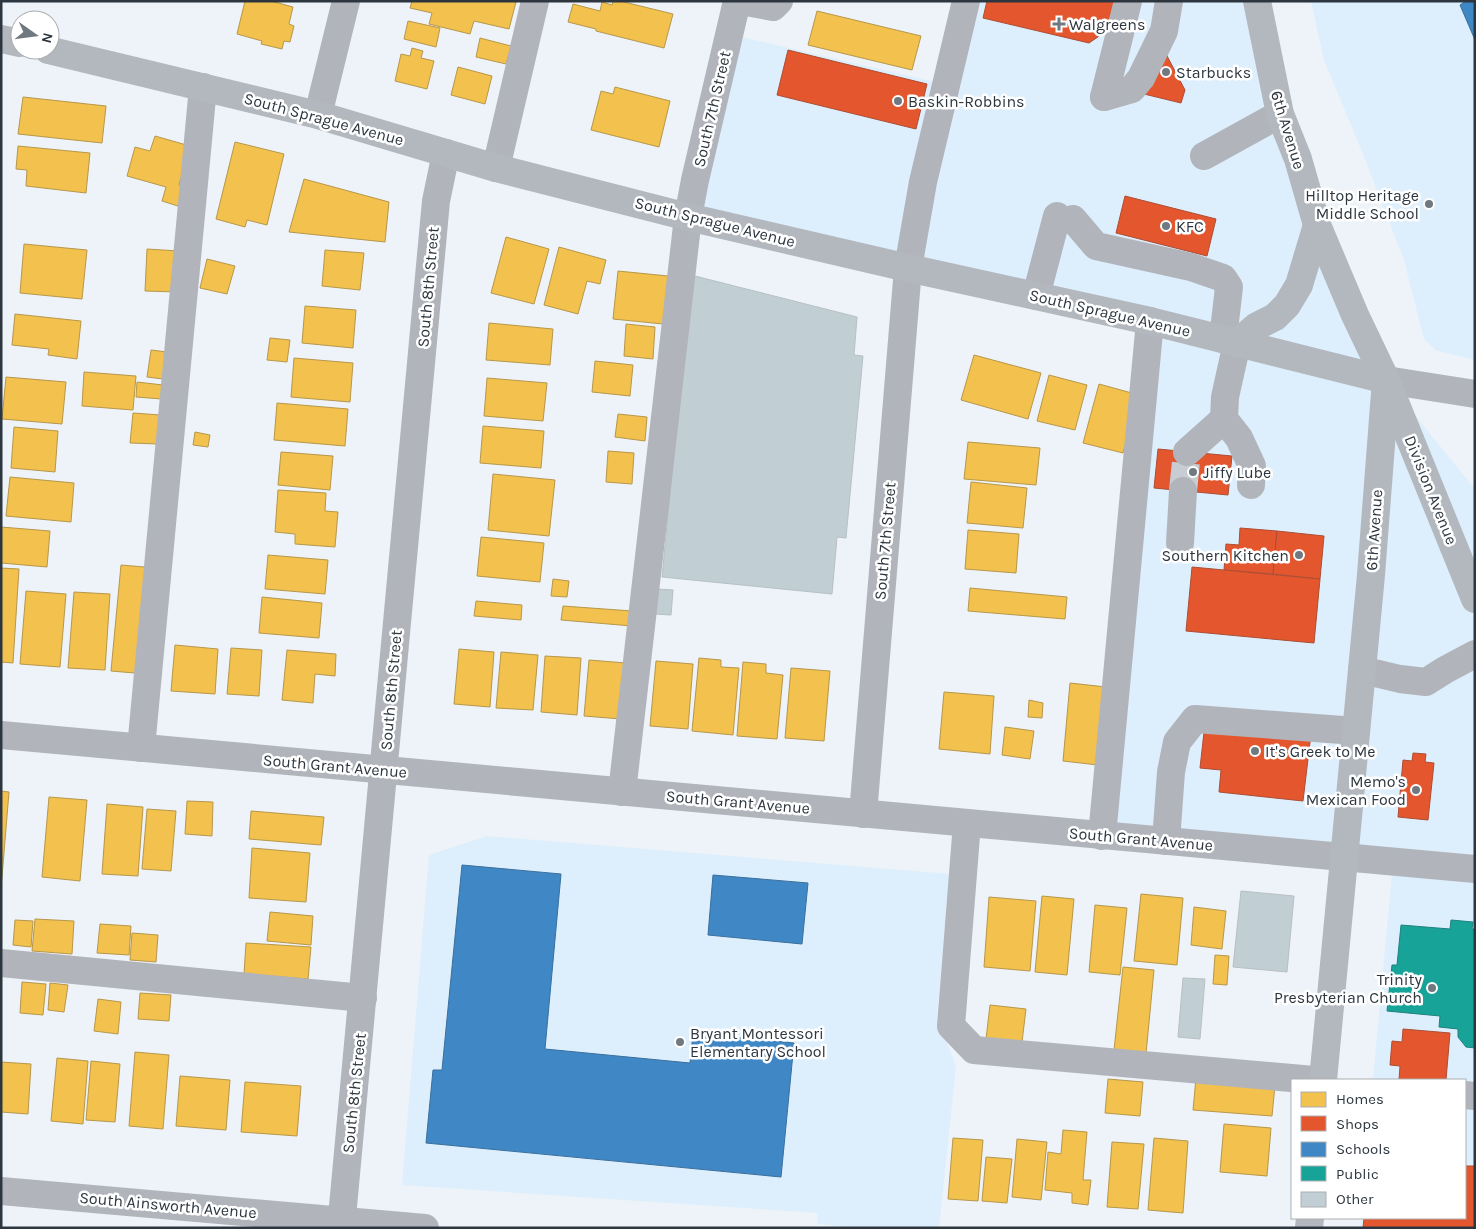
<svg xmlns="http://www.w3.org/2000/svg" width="1476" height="1229" font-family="Karla,sans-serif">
<rect width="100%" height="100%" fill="#edf3f8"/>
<g fill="#ddeefc">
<path d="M953,1H1257L1266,48L1386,380L1475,489V1228H1360L1361,1218H1465V1080H1373L1393,862L1102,836L1150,321L688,217L729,34L935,82Z"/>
<path d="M1311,1H1475V360L1435,350L1424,339L1404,260L1361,149L1324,60Z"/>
<path d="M487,836L949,874L937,1018L956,1066L939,1228H856L817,1224L818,1213L402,1185L429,855Z"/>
</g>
<g fill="#f2c14e" stroke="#b7974a">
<path d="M245,1H271L293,7L289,24L294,26L290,42L284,41L282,49L261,44L262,41L237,34Z"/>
<path d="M412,1H512L516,2L509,29L474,21L470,34L429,24L432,13L410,8Z"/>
<path d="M613,1H620L673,14L664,48L596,31V29L568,22L573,4L600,11L602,2L612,5Z"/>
<path d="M817,11L921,36L912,70L808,45Z"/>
<path d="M408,21L440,28L436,47L404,39Z"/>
<path d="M480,38L511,46L506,64L476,57Z"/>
<path d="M412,48L423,51L421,58L434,61L427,89L395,81L401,54L410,56Z"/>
<path d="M458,67L492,76L485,104L451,95Z"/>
<path d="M615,87L670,101L659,147L591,130L601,91L613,94Z"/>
<path d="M23,97L106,106L102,143L18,134Z"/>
<path d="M155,136L190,146L179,185L187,187L181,207L162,201L166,187L127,176L135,147L150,151Z"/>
<path d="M235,142L284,154L267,225L247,220L245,227L216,219Z"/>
<path d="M18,146L90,153L86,193L26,186L27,170L16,169Z"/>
<path d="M304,179L389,202L385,242L289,232Z"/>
<path d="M506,237L549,249L534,304L491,293Z"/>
<path d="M24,244L87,250L82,299L20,293Z"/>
<path d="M559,247L606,260L600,284L587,281L578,314L544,305Z"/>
<path d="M147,249L179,251L177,292L145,291Z"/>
<path d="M325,250L364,253L360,290L322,286Z"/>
<path d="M207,259L235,266L227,294L200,288Z"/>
<path d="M618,271L668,276L663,324L613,319Z"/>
<path d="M305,306L356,310L353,348L302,343Z"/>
<path d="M15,314L81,321L77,359L48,355L49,349L12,345Z"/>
<path d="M489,323L553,329L550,365L486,360Z"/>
<path d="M626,324L655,327L653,359L624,356Z"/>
<path d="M270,338L290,340L287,362L267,360Z"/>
<path d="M151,350L167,352L163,379L147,377Z"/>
<path d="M974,355L1041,373L1028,419L961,400Z"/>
<path d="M294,358L353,363L350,402L291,397Z"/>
<path d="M595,361L633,365L630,396L592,392Z"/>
<path d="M84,372L136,376L133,410L82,406Z"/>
<path d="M1049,375L1087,385L1075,430L1037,421Z"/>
<path d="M6,377L66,382L62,424L2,419Z"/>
<path d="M487,378L547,383L543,421L484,416Z"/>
<path d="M137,382L163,385L162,399L136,397Z"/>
<path d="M1099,384L1139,395L1123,453L1083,443Z"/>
<path d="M277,403L348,409L345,446L274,440Z"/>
<path d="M133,413L160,415L158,444L130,443Z"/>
<path d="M618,414L647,417L645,441L615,437Z"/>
<path d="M483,426L544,431L541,468L480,463Z"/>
<path d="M14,427L58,431L55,472L11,468Z"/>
<path d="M195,432L210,435L208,447L193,445Z"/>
<path d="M968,442L1040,448L1036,485L964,479Z"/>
<path d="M608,451L634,453L632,484L606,482Z"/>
<path d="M281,452L333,456L330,490L278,485Z"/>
<path d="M493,474L555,480L549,536L488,530Z"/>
<path d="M10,477L74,483L71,522L6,516Z"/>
<path d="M971,482L1027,488L1023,528L967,523Z"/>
<path d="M278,490L326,493L325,511L338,512L335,547L295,544V534L275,532Z"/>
<path d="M1,527L50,531L47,567L1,563Z"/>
<path d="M968,530L1019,534L1016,573L965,569Z"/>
<path d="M481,537L544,543L540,582L477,576Z"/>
<path d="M268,555L328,560L325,594L265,589Z"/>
<path d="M121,565L156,568L146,674L111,671Z"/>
<path d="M1,568L19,569L13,663L1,662Z"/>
<path d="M553,579L569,581L567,597L551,596Z"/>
<path d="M970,588L1067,597L1065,619L968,611Z"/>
<path d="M26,591L66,594L60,667L20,664Z"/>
<path d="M74,592L110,594L105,670L68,668Z"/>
<path d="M262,597L322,603L319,638L259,633Z"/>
<path d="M476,601L522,605L521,620L474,616Z"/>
<path d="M563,606L632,611V626L561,620Z"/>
<path d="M175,645L218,649L215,694L171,691Z"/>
<path d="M231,648L262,650L259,696L227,694Z"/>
<path d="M459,649L494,652L490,707L454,704Z"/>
<path d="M287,650L336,654L335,676L315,674L313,703L282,700Z"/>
<path d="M501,652L538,655L533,710L496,708Z"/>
<path d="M545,656L581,658L577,715L541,712Z"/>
<path d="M699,658L721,660V667L739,668L733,735L692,731Z"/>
<path d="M589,660L626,663L621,719L584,716Z"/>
<path d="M656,661L693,664L688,729L650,726Z"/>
<path d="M743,662L766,664V673L783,675L777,739L737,736Z"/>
<path d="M791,668L830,671L824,741L785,738Z"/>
<path d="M1070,683L1106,687L1098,765L1063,761Z"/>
<path d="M944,692L994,696L990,754L939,749Z"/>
<path d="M1029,700L1043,703L1042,718L1028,717Z"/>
<path d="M1005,727L1034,731L1030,759L1002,755Z"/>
<path d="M1,791L9,792L1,889Z"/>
<path d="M49,797L87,800L80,881L42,877Z"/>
<path d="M187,801L213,802L212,836L185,834Z"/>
<path d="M107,804L143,807L138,876L102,874Z"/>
<path d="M147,809L176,811L171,871L142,869Z"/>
<path d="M251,811L324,817L321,845L249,839Z"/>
<path d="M252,848L310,853L306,902L249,898Z"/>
<path d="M1141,894L1183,898L1177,965L1134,961Z"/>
<path d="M1042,896L1074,899L1067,975L1035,972Z"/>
<path d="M989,897L1036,901L1030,971L984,967Z"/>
<path d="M1095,905L1127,908L1120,975L1089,972Z"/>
<path d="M1194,907L1226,911L1222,949L1191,945Z"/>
<path d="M270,912L313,916L311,945L267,941Z"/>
<path d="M35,919L74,921L72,954L32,951Z"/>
<path d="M15,920L33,921L31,947L13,945Z"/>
<path d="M100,924L131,926L129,955L97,953Z"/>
<path d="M132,933L158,935L156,962L130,960Z"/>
<path d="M246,943L311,947L308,979L244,974Z"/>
<path d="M1215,955L1229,956L1227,985L1213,984Z"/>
<path d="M1123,967L1154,970L1146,1054L1114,1050Z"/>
<path d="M22,982L46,984L43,1015L20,1013Z"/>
<path d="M50,983L68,985L64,1012L48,1010Z"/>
<path d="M140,993L171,995L169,1021L138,1019Z"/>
<path d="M98,999L121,1002L118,1034L94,1031Z"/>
<path d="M990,1005L1026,1009L1022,1042L986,1039Z"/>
<path d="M135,1052L169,1055L163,1129L129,1126Z"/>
<path d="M57,1058L88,1061L83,1124L51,1121Z"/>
<path d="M91,1061L120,1064L115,1122L86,1120Z"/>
<path d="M1,1062L31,1064L28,1114L1,1112Z"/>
<path d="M180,1076L230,1080L226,1130L176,1126Z"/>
<path d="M1196,1078L1275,1085L1272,1116L1193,1110Z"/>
<path d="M1108,1079L1143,1082L1140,1116L1105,1113Z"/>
<path d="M245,1082L301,1086L297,1136L241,1132Z"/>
<path d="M1224,1124L1271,1128L1267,1176L1220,1172Z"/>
<path d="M1063,1130L1087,1132L1083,1180H1091L1088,1205L1072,1203V1193L1045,1190L1048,1152L1061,1154Z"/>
<path d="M953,1138L983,1140L978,1201L948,1199Z"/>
<path d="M1154,1138L1188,1141L1183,1213L1148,1210Z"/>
<path d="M1017,1139L1047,1142L1041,1200L1012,1197Z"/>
<path d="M1112,1142L1144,1144L1138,1209L1107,1207Z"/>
<path d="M986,1157L1012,1159L1007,1203L982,1201Z"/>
</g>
<g fill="#e4572e" stroke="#ad4d33">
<path d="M987,1H1115L1108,30L1089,43L983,18Z"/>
<path d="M788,50L927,84L916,129L777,95Z"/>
<path d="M1166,54L1185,90L1181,103L1144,94Z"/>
<path d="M1125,196L1216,219L1207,256L1116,233Z"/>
<path d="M1158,449L1232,456L1228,495L1154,488Z"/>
<path d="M1240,528L1277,531L1273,574L1224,570L1226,544L1239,545Z"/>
<path d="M1277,531L1324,536L1320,579L1273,574Z"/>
<path d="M1192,567L1320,579L1314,643L1186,631Z"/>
<path d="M1205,723L1311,734L1303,801L1219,792L1221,770L1200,768Z"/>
<path d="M1413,753L1426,754L1425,762L1434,763L1428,820L1398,817L1403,760L1412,761Z"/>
<path d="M1403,1029L1450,1033L1446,1080H1399L1400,1066L1390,1065L1392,1041L1402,1042Z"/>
<path d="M1465,1166H1475V1228H1363L1364,1218H1465Z"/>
</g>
<g fill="#3f88c5" stroke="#3a6f9d">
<path d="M1466,1H1475V40L1460,5Z"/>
<path d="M462,865L561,874L545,1049L690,1063L693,1033L794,1043L781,1177L426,1143L433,1070H442Z"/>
<path d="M713,875L808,883L802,944L708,935Z"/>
</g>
<path fill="#17a398" stroke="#1e827d" d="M1451,920L1473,922L1472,929H1475V1048L1466,1047L1458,1037V1029L1439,1027L1440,1016L1387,1011L1392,965H1397L1401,925L1450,929Z"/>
<g fill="#c1ced3" stroke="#b7c0c4">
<path d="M691,275L857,317L854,355L863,356L846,538L837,537L832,594L662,577Z"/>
<path d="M657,589L673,590L671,615L655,614Z"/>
<path d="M1241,891L1294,896L1287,972L1233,967Z"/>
<path d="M1183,978L1205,979L1200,1039L1178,1037Z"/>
</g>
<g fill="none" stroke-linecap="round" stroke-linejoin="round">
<path stroke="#c7cdd3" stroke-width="28" stroke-dasharray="28 14" stroke-linecap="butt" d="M1183,491L1187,452"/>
<g stroke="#b2b4bb" stroke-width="28">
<path d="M741,1L773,7L779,1"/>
<path d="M1104,97L1132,89L1141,78L1164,31L1169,1"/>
<path d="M1104,97L1128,1"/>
<path d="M318,115L346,1"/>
<path d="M1204,156L1280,114"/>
<path d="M496,168L535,1"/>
<path d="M1073,219L1096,246L1191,267L1223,278L1229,287L1223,339"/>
<path d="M1036,296L1057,216"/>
<path d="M1237,343L1225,397L1224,419L1239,438L1252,466L1251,485"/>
<path d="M1386,380L1475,394"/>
<path d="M1187,452L1224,419"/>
<path d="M1180,543L1183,491"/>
<path d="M1362,670L1400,679L1426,682L1445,670L1475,654"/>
<path d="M1,735L1475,869"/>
<path d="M141,748L203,87"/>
<path d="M622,792L688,217L695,180L737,1"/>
<path d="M863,814L908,268L923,182L966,1"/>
<path d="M967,823L951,1026L974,1050L1314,1080"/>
<path d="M1102,836L1150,321"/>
<path d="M1166,841L1171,772L1177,742L1195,719L1356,731"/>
<path d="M1,963L363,998"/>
<path d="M1465,1095L1475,1096"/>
<path d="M1,1191L425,1228"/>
<path d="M341,1228L436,201L446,153"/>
</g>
<g stroke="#b3b7be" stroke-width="28">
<path d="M1257,1L1280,114L1298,159L1317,225L1355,315L1386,380L1475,599"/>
<path d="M1,39L20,43"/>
<path d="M48,50L318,115L496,168L688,217L908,268L1150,321L1386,380"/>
<path d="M1237,343L1257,326L1275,317L1287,305L1299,285L1317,225"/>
<path d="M1323,1080L1371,575L1386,380"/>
<path d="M1309,1228L1310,1218"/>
</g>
</g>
<g fill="#707880" stroke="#fff" stroke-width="2">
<path d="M1056.5 16.5h5v5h5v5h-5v5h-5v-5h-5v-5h5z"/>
<circle cx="1166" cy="72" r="5"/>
<circle cx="898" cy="101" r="5"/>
<circle cx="1429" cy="204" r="5"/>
<circle cx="1166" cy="226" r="5"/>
<circle cx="1193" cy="472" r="5"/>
<circle cx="1299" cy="555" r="5"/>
<circle cx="1255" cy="751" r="5"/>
<circle cx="1416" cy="790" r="5"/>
<circle cx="1432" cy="988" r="5"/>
<circle cx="680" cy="1042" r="5"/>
</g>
<g text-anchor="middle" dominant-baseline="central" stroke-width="5" stroke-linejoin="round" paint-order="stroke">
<g font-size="16" fill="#2d363f" stroke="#fff" text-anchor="start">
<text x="1069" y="24">Walgreens</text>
<text x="1176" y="72">Starbucks</text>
<text x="908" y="101">Baskin-Robbins</text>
<text x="1419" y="195" text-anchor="end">Hilltop Heritage<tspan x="1419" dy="18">Middle School</tspan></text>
<text x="1176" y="226">KFC</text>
<text x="1203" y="472">Jiffy Lube</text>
<text x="1289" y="555" text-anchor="end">Southern Kitchen</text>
<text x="1265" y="751">It's Greek to Me</text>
<text x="1406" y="781" text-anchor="end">Memo's<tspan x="1406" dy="18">Mexican Food</tspan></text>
<text x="1422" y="979" text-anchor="end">Trinity<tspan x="1422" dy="18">Presbyterian Church</tspan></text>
<text x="690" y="1033">Bryant Montessori<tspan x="690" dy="18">Elementary School</tspan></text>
</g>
<g font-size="16" fill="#2d363f" stroke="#fff">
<text transform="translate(712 109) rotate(-77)">South 7th Street</text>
<text transform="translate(324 119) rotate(15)">South Sprague Avenue</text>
<text transform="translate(1288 130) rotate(73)">6th Avenue</text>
<text transform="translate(715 222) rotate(14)">South Sprague Avenue</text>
<text transform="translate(428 287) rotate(-85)">South 8th Street</text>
<text transform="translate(1110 313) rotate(13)">South Sprague Avenue</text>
<text transform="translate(1431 490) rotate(68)">Division Avenue</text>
<text transform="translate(1374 530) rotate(-86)">6th Avenue</text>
<text transform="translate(885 541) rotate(-85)">South 7th Street</text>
<text transform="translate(391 690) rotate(-85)">South 8th Street</text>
<text transform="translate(335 766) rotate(5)">South Grant Avenue</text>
<text transform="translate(738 802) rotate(5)">South Grant Avenue</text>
<text transform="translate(1141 839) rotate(5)">South Grant Avenue</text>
<text transform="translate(354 1093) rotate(-84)">South 8th Street</text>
<text transform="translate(168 1205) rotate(5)">South Ainsworth Avenue</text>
</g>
</g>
<rect width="1476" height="1229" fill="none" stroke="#2d363f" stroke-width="5"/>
<rect x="1291" y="1079" width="175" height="140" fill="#ffffff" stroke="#abafb2"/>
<rect x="1301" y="1092" width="25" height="15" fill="#f2c14e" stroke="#abafb2"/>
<text x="1336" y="1104" font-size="15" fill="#2d363f">Homes</text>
<rect x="1301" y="1116" width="25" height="15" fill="#e4572e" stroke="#abafb2"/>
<text x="1336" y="1129" font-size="15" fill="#2d363f">Shops</text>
<rect x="1301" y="1142" width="25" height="15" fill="#3f88c5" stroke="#abafb2"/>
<text x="1336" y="1154" font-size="15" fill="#2d363f">Schools</text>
<rect x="1301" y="1166" width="25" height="15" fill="#17a398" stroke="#abafb2"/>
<text x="1336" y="1179" font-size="15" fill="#2d363f">Public</text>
<rect x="1301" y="1192" width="25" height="15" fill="#c1ced3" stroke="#abafb2"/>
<text x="1336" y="1204" font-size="15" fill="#2d363f">Other</text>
<g transform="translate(35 35) rotate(104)"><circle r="24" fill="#ffffff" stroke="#abafb2"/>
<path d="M0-4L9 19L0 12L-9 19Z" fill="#707880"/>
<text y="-8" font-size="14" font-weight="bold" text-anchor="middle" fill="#2d363f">N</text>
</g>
</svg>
